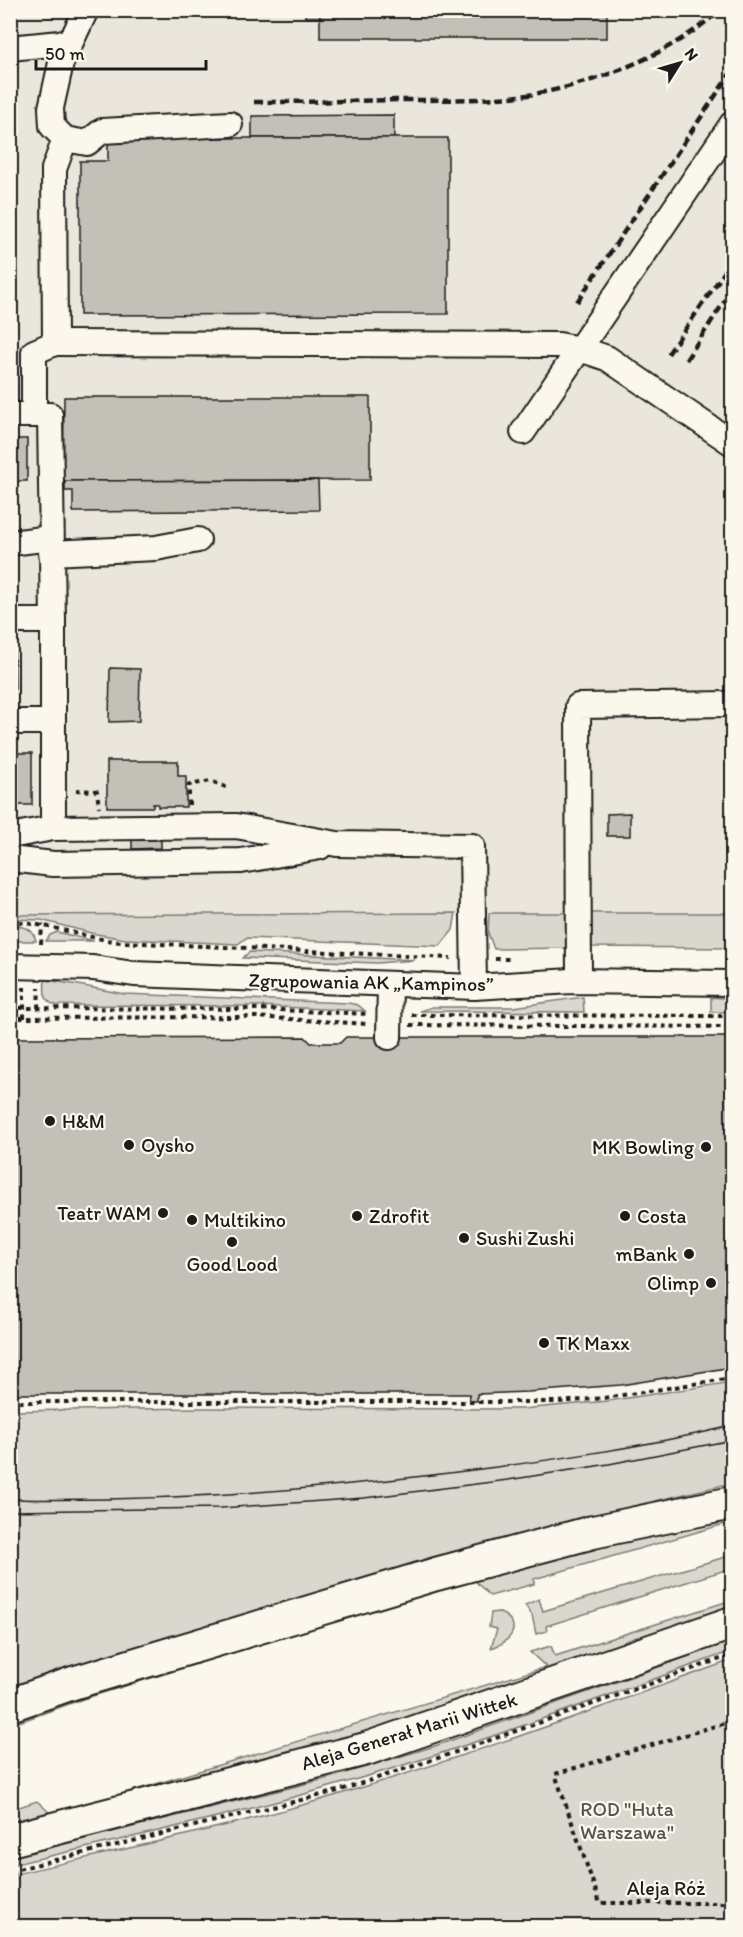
<svg xmlns="http://www.w3.org/2000/svg" width="743" height="1937" font-family="Itim,sans-serif">
<rect width="100%" height="100%" fill="#fbf7ec"/>
<filter id="ink" filterUnits="userSpaceOnUse"><feTurbulence type="fractalNoise" baseFrequency=".0167" numOctaves="2"/><feDisplacementMap in="SourceGraphic" scale="12" xChannelSelector="R" yChannelSelector="G"/><feConvolveMatrix kernelMatrix="1 2 1 2 8 2 1 2 1" color-interpolation-filters="sRGB"/></filter>
<g filter="url(#ink)">
<path fill="#eae6dc" d="M10,11H732V913L11,915Z"/>
<g fill="#dad7ce" stroke="#7b7a75" stroke-width="1.5">
<path d="M456,913L453,930L440,946L246,938L238,944L125,939L91,933L41,920L10,919L11,915Z"/>
<path d="M489,913H566V948L494,949L488,933Z"/>
<path d="M587,913H732V948L587,947Z"/>
<path d="M10,926C23,926 33,927 36,941H11Z"/>
<path d="M57,932L94,941H46L50,935Z"/>
<path d="M249,952L415,960L377,963L243,958Z"/>
<path d="M45,980L73,984L124,994L348,1003L358,1005L365,1011L258,1006L56,1005C43,1002 44,991 45,980Z"/>
<rect x="11" y="981" width="7" height="24"/>
<path d="M583,997L584,1012L420,1011L432,1007H514Z"/>
<path d="M711,997L732,999V1012H711Z"/>
<path d="M732,1382V1483L578,1519L11,1689L10,1411L200,1408L522,1409L608,1401Z"/>
<path d="M732,1515V1522L534,1579V1584L490,1596L473,1579L666,1528Z"/>
<path d="M732,1555V1568L546,1626L547,1631L536,1634L532,1615L525,1605L539,1599L543,1611Z"/>
<path d="M732,1600V1606L514,1685L358,1735L227,1772L11,1825L10,1810L37,1801L52,1815L546,1667L530,1652L551,1646L555,1656Z"/>
<path d="M498,1612C524,1623 513,1641 491,1648L497,1629L489,1627L491,1613Z"/>
<path d="M333,1622L83,1699L11,1725L10,1719L166,1669Z"/>
<path d="M732,1641V1651C600,1698 468,1748 333,1786C226,1817 118,1840 11,1865V1857L329,1778L435,1746Z"/>
<path d="M732,1660V1926H11V1875C120,1850 230,1827 337,1795C469,1756 602,1707 732,1660Z"/>
</g>
<g fill="#c3c0b8" stroke="#1c1c1c" stroke-width="1.5">
<rect x="305" y="10" width="15" height="7"/>
<rect x="320" y="10" width="287" height="28"/>
<path d="M394,115V138H252V116Z"/>
<path d="M108,138H448V314L80,315V161H108Z"/>
<path d="M64,397H370V480L63,481Z"/>
<rect x="10" y="439" width="17" height="42"/>
<path d="M318,480L319,510L73,512V491H65V481Z"/>
<path d="M10,635H14L15,689H10Z"/>
<path d="M110,668L140,669L139,721L109,722Z"/>
<rect x="10" y="753" width="22" height="52"/>
<path d="M107,761H178V776H186V807H158V804H153V807H107Z"/>
<path d="M630,813V836H607V814Z"/>
<path d="M161,838V848L132,849V839Z"/>
<path d="M305,1037L311,1043H340L346,1037H732V1367L621,1385L528,1392L477,1394V1401H470L469,1394H10V1038Z"/>
</g>
<g fill="none" stroke-linecap="round" stroke-linejoin="round">
<g stroke="#1c1c1c" stroke-width="28">
<g id="minor">
<path d="M86,10L61,63L51,108L52,126L65,139L87,143L102,131L230,124"/>
<path d="M10,48L70,42"/>
<path d="M55,343L559,345L580,349L607,358L732,443"/>
<path d="M10,415H50L53,621V828"/>
<path d="M34,415V352L55,343L54,169L65,139"/>
<path d="M523,432L732,124"/>
<path d="M10,543L51,538"/>
<path d="M51,553L156,548L198,540"/>
<path d="M10,621H53"/>
<path d="M10,722H52"/>
<path d="M10,836L53,828L236,826L337,844L472,846L474,987"/>
<path d="M10,859L53,864L241,861L320,847"/>
<path d="M10,966L93,968L134,974L474,987L572,981L732,983"/>
<path d="M579,981L578,706L732,704"/>
<path d="M389,1037L390,984"/>
</g>
</g>
<g stroke="#1c1c1c" stroke-width="36">
<g id="major">
<path d="M10,1705L73,1683L436,1574L593,1532L732,1503"/>
<path d="M10,1840L366,1749L732,1623"/>
</g>
</g>
<g stroke="#1c1c1c" stroke-width="4" stroke-dasharray="4.5 4.5" stroke-linecap="butt">
<path d="M76,790L97,791L99,807"/>
<path d="M189,805V785L211,781L228,788"/>
<path d="M10,922C49,923 84,938 121,942L451,958"/>
<path d="M41,944L42,924"/>
<path d="M495,959H511"/>
<path d="M10,1008L256,1009L369,1014"/>
<path d="M38,1008L39,988"/>
<path d="M412,1015L732,1016"/>
<path d="M10,1018L256,1017L367,1024"/>
<path d="M24,1018V987"/>
<path d="M410,1025L732,1027"/>
<path d="M10,1402H559L604,1398L732,1378"/>
<path d="M732,1721L555,1774L600,1903H732"/>
<path d="M10,1871L338,1791L459,1751L732,1655"/>
</g>
<use href="#minor" stroke="#fbf7ec" stroke-width="24"/>
<use href="#major" stroke="#fbf7ec" stroke-width="32"/>
<g stroke="#1c1c1c" stroke-width="1.5">
<path d="M10,1499C151,1502 293,1492 432,1475C533,1463 634,1449 732,1426"/>
<path d="M10,1511L221,1508L364,1498L508,1480L609,1464L732,1440"/>
</g>
<g stroke="#1c1c1c" stroke-width="4.5" stroke-dasharray="9 4.5" stroke-linecap="butt">
<path d="M254,102C302,102 349,101 397,100C435,100 473,100 511,97C582,90 667,58 720,10"/>
<path d="M577,302L732,71"/>
<path d="M668,354L732,261"/>
<path d="M686,360L732,290"/>
</g>
</g>
</g>
<g fill="#1c1c1c" stroke="#fbf7ec" stroke-width="2">
<circle cx="50" cy="1121" r="6"/>
<circle cx="129" cy="1145" r="6"/>
<circle cx="706" cy="1147" r="6"/>
<circle cx="163" cy="1213" r="6"/>
<circle cx="357" cy="1216" r="6"/>
<circle cx="625" cy="1216" r="6"/>
<circle cx="192" cy="1220" r="6"/>
<circle cx="464" cy="1238" r="6"/>
<circle cx="232" cy="1242" r="6"/>
<circle cx="689" cy="1254" r="6"/>
<circle cx="711" cy="1283" r="6"/>
<circle cx="544" cy="1343" r="6"/>
</g>
<g text-anchor="middle" dominant-baseline="central" stroke-width="4.5" stroke-linejoin="round" paint-order="stroke">
<g font-size="20" fill="#1c1c1c" stroke="#fbf7ec">
<text transform="translate(371 982) rotate(1)">Zgrupowania AK „Kampinos”</text>
<text transform="translate(409 1731) rotate(-17)">Aleja Generał Marii Wittek</text>
<text x="666" y="1888">Aleja Róż</text>
</g>
<g font-size="20" fill="#1c1c1c" stroke="#fbf7ec" text-anchor="start">
<text x="62" y="1121">H&amp;M</text>
<text x="141" y="1145">Oysho</text>
<text x="694" y="1147" text-anchor="end">MK Bowling</text>
<text x="151" y="1213" text-anchor="end">Teatr WAM</text>
<text x="369" y="1216">Zdrofit</text>
<text x="637" y="1216">Costa</text>
<text x="204" y="1220">Multikino</text>
<text x="476" y="1238">Sushi Zushi</text>
<text x="677" y="1254" text-anchor="end">mBank</text>
<text x="232" y="1264" text-anchor="middle">Good Lood</text>
<text x="699" y="1283" text-anchor="end">Olimp</text>
<text x="556" y="1343">TK Maxx</text>
</g>
<g font-size="20" fill="#555451" stroke="#fbf7ec">
<text x="627" y="1809">ROD "Huta<tspan x="627" dy="23">Warszawa"</tspan></text>
</g>
</g>
<rect width="743" height="1937" fill="none" stroke="#fbf7ec" stroke-width="36"/>
<rect x="18" y="18" width="707" height="1901" fill="none" stroke="#1c1c1c" stroke-width="2" filter="url(#ink)"/>
<g transform="translate(680 63) rotate(53)" stroke="#fbf7ec" stroke-width="4.5" paint-order="stroke">
<path d="M0-4.5L10 22L0 15L-10 22Z" fill="#1c1c1c"/>
<text y="-9" font-size="16" font-weight="bold" text-anchor="middle" fill="#1c1c1c">N</text>
</g>
<path d="M36 60v9h170v-9" fill="none" stroke="#1c1c1c" stroke-width="3"/>
<text x="45" y="60" font-size="18" fill="#1c1c1c" stroke="#fbf7ec" stroke-width="4.5" paint-order="stroke">50 m</text>
</svg>
